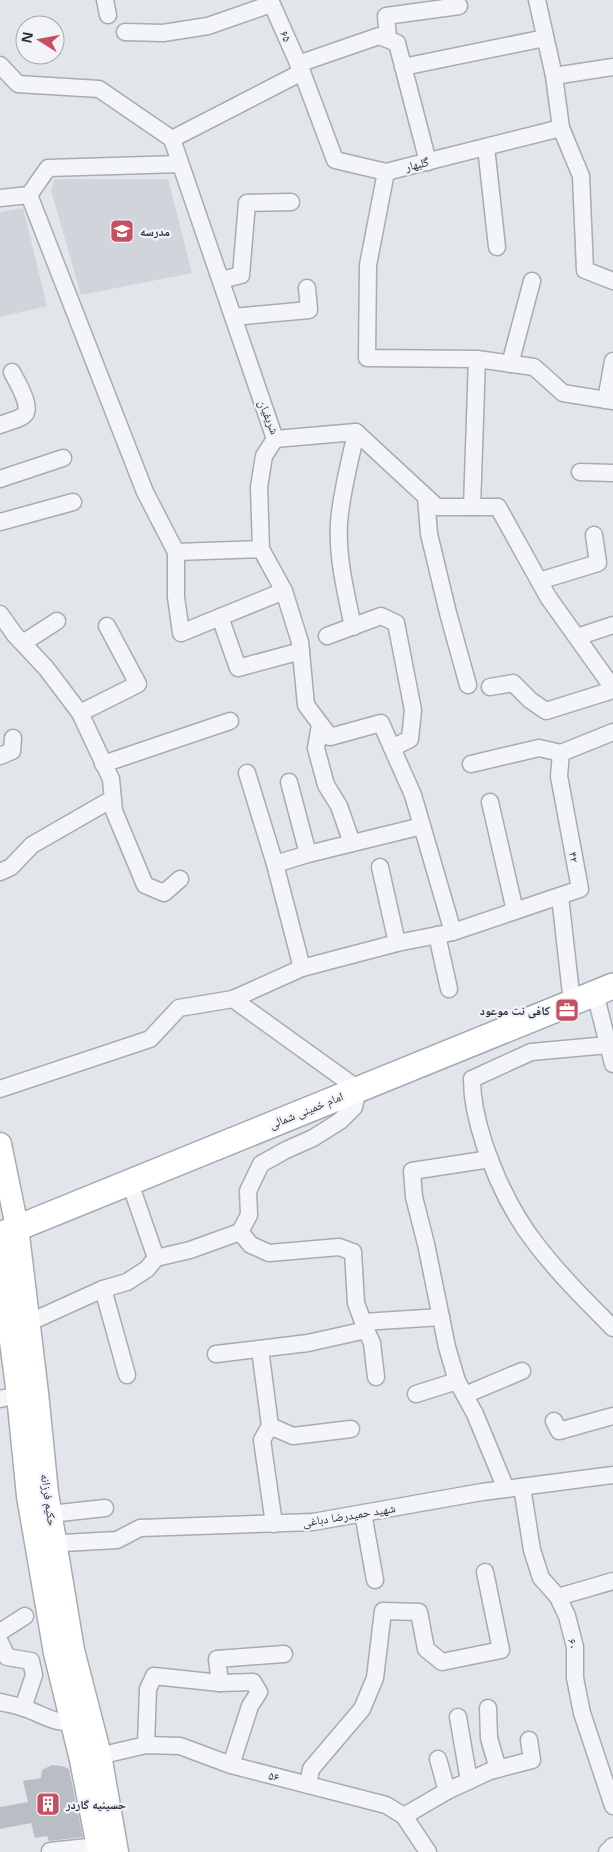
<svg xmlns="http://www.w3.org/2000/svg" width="613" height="1852" font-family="'Open Sans','Noto Naskh Arabic',sans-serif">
<rect width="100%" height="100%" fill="#e2e5e9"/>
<g fill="#d0d4db">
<path d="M55,179H168L192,273L81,295L51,190Z"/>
<path d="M23,208L47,306L0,317V212Z"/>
</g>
<path fill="#b9bec6" d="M52,1765L62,1766L69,1769L83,1837L49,1841L47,1836L35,1838L31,1823L0,1829V1807L28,1802L23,1781L41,1778L42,1770Z"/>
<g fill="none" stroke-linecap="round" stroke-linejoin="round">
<g stroke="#a7acb3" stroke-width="19">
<g id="street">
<path d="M105,0L108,15"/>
<path d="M270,0L302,72"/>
<path d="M537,0L554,76L561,128"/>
<path d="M125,32L163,33L208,26L271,4"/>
<path d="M388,39L386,16L459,6"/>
<path d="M298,64L379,36L397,43L428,162"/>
<path d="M0,65L18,84L99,89L172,139L275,439L356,432L437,507H498L548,597L613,688"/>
<path d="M403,67L545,38"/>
<path d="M554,76L613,67"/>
<path d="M172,139L302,72L335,160L386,172L561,128L581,176L585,270L613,281"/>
<path d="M486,147L497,247"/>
<path d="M386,172L368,265L367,358L477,359L534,367L563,393L613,401"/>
<path d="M29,195L145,492L176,552L261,549L284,591L300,642L306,705L330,737L381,723L413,795L453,932"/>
<path d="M0,198L29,195L48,168L180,164"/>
<path d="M221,280L241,275L247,203L291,202"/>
<path d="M233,317L309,310L307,288"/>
<path d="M510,364L532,281"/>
<path d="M606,400L613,361"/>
<path d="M0,425C7,422 17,420 23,416C34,409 17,382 12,372"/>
<path d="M580,472L613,473"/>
<path d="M0,479L63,458"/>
<path d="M426,497L429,534L448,613L468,685"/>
<path d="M472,507L477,359"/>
<path d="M0,522L73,502"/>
<path d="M261,549L259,487L264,456L275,439"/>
<path d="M176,552V597L181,633L284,591"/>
<path d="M539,581L598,563L594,535"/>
<path d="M0,614L15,635L46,668L80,713L111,779L114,811L145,885L164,893L180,879"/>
<path d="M220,617L238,668L301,651"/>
<path d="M353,627C346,593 337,558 339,523C341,493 350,462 356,432"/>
<path d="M327,636L381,616L396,623L413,710L410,739L392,748"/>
<path d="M577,637L613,625"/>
<path d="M23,643L57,621"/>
<path d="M490,687L513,683L530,700L546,711L613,690"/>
<path d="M80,713L138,684L107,626"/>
<path d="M320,725L316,748L326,785L339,806L352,843"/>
<path d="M0,756L12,751L13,738"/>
<path d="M103,764L230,721"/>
<path d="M471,764L539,748L561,753"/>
<path d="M247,773L275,864L302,968"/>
<path d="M289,782L308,854"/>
<path d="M490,802L515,911"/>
<path d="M275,864L308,854L422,826"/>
<path d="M380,867L397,943"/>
<path d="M0,872L11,867L32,845L112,799"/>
<path d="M560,896L572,1003"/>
<path d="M437,935L449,989"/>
<path d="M595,993L613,1064"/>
<path d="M608,1045L531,1052L472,1079C472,1089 473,1099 475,1109C484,1154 507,1207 536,1244C559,1274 586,1301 613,1328"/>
<path d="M0,1089L150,1039L179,1008L233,999L302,968L397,943L453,932L580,889L559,776L561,753L613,732"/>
<path d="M490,1159L412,1171L414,1197L426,1244L447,1347L457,1381L475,1414L506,1489"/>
<path d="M130,1183L156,1258"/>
<path d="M240,1232L251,1245L269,1253L339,1247L353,1252L356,1303L366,1330L372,1343L376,1377"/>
<path d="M103,1289L127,1375"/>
<path d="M363,1322L441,1317"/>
<path d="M19,1327L103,1289L127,1282L147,1269L156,1258L190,1250L240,1232L249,1215L248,1191L261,1164L286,1150L313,1138L340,1121L354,1107L358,1089L233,999"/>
<path d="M260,1349L270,1426L262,1440L274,1524"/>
<path d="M216,1354L308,1343L366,1330"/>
<path d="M416,1394L457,1381"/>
<path d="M465,1395L522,1371"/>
<path d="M0,1399L18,1395"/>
<path d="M554,1421L559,1431L613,1416"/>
<path d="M270,1426L293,1436L351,1429"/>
<path d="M522,1487L532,1550L541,1578L558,1597L567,1616L575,1647V1678L582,1713L613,1806"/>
<path d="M363,1513L375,1580"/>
<path d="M50,1514L105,1508"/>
<path d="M45,1544L117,1540L140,1528L313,1522L482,1492L613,1475"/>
<path d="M558,1597L613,1581"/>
<path d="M0,1632L25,1616"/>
<path d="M0,1642L7,1657L31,1661L34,1675L23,1708"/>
<path d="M220,1683L217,1659L284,1654"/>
<path d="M0,1702C8,1704 16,1705 24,1708C45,1715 57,1727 81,1720"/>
<path d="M488,1708L489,1738L498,1769"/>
<path d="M458,1717L469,1781"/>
<path d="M146,1745L148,1689L154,1676L220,1683L253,1682L259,1692L250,1706L231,1765"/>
<path d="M90,1758L146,1745L180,1746L231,1765L386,1805L404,1816L428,1852"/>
<path d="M438,1759L447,1791"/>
<path d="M308,1785L311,1769L362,1709L375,1678L383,1611L419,1612L426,1649L442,1662L501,1650L485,1572"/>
<path d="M404,1816L447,1791L490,1771L532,1760L529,1740"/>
<path d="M50,1851L107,1845"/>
<path d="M607,1852L613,1846"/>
</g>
</g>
<g stroke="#a7acb3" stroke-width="25">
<g id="secondary">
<path d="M0,1144L17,1227L37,1393L47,1493L73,1650L100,1755L117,1852"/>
<path d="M0,1234L3,1279L18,1395L28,1496L55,1653L81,1760L99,1852"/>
</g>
</g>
<g stroke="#a2a9b4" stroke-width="28">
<path id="primary" d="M0,1235L613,986"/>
</g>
<use href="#street" stroke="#f4f5f8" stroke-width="16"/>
<use href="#secondary" stroke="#fff" stroke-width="22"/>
<use href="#primary" stroke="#fff" stroke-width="25"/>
</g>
<defs>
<g id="school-square" transform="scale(1.25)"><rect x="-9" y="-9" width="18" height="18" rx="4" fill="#c55061" stroke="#f1f3f7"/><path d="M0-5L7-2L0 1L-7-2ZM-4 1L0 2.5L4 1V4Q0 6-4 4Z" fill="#fff"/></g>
<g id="office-square" transform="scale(1.25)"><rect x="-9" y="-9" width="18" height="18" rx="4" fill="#c55061" stroke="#f1f3f7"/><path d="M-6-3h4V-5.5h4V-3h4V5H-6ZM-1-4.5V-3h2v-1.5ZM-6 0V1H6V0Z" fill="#fff"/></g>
<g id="building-square" transform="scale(1.25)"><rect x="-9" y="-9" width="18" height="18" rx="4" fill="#c55061" stroke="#f1f3f7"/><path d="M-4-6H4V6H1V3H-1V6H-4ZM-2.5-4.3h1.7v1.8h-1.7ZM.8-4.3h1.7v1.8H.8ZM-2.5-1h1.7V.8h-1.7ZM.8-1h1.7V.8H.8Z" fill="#fff"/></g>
</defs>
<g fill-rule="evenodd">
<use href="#school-square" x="122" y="231"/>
<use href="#office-square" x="567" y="1010"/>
<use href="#building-square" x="48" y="1804"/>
</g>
<g text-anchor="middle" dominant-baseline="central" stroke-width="4.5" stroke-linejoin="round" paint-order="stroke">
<g font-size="12" fill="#2b3240" stroke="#f1f3f7">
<text transform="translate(286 36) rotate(66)">۶۵</text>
<text transform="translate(417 164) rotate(-14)">گلبهار</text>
<text transform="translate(269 417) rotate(68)">شریفیان</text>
<text transform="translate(574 857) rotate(80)">۴۲</text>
<text transform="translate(306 1110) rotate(-22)">امام خمینی شمالی</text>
<text transform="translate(49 1500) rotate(82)">حکیم فرزانه</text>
<text transform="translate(349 1515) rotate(-9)">شهید حمیدرضا دباغی</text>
<text transform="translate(573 1644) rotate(81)">۶۰</text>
<text transform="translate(274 1776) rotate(15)">۵۶</text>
</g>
<g font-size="12" font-weight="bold" fill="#2b3240" stroke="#f1f3f7" text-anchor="start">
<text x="140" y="231">مدرسه</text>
<text x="550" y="1010" text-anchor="end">کافی نت موعود</text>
<text x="66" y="1804">حسینیه گاردر</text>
</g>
</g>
<g transform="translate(40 40) rotate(281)"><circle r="24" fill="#f1f3f7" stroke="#a2a6ae"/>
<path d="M0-4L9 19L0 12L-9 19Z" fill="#c55061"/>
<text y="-8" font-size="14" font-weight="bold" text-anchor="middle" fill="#2b3240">N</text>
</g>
</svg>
